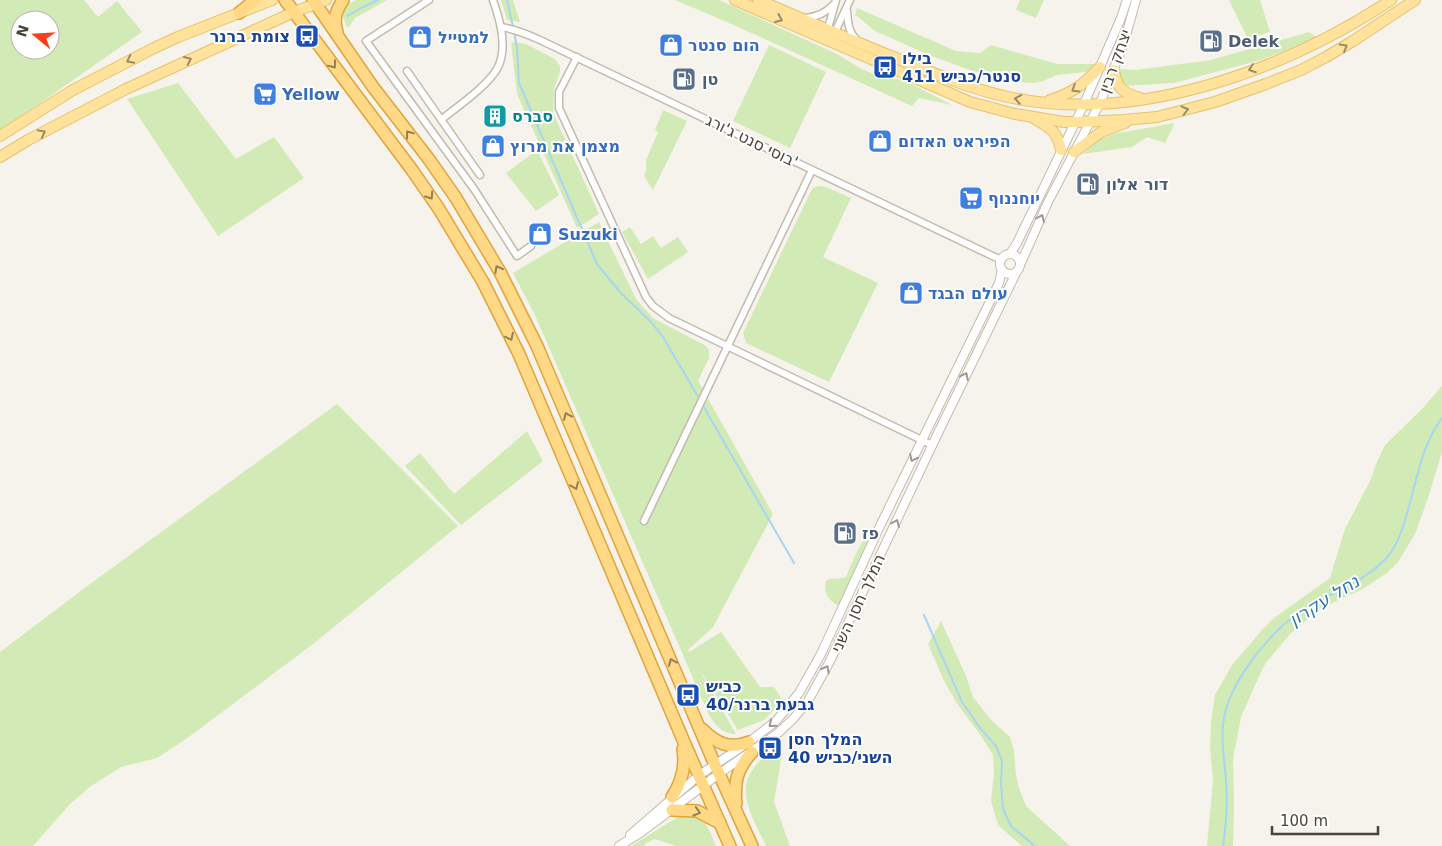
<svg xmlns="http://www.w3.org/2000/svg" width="1442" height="846" font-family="'DejaVu Sans','Noto Sans Hebrew',sans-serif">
<rect width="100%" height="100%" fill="#f6f3ec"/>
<g fill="#d2eab5" fill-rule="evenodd">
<path d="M0,0H84L98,17L117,1L142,32L0,131ZM20,20H50V50H20Z"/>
<path d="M356,0H387L355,18L348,28C343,20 342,16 345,6Z"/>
<path d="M501,0H513L520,22L507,20Z"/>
<path d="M675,0H719L837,54L862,69L880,77L904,80L952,105L919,98L912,106L736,26Z"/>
<path d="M1020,0H1044L1036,18L1016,10Z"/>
<path d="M1229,0H1260L1270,32L1248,39Z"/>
<path d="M857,8L956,51L980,53L991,45L1057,64H1096L1094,71L1057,75L1043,81L1034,83L1015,82L995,78L964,68L929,55L875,31L857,16H855Z"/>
<path d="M1309,32L1317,38L1261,60L1174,83L1123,86L1118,79L1119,69L1136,70L1211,60Z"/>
<path d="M514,42L526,44L555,59L560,66V72L554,89L553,113L599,214L577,228L517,94L511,43Z"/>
<path d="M769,45L826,72L790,148L733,121Z"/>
<path d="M178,83L236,159L274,137L304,178L218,236L127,99Z"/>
<path d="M663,110L687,121L653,190L644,176L646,170V160L658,132L655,130Z"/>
<path d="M1175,123L1165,143L1147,137L1132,147L1083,154L1101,139L1113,134Z"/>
<path d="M537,150L559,195L536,211L506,173Z"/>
<path d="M819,186L826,187L851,198L823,257L878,283L829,382L746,343L743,333L810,193L813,188Z"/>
<path d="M599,222L636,299L653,318L706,346L709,350V358L698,381L773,514L713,627L688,650L689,652L721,632L760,687H774L783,701L764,720L738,730L698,667L736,734C723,734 717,727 710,717L534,313L513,273Z"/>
<path d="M630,227L641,244L653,236L661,248L678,237L688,252L648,279L622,232Z"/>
<path d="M1442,386V452L1427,501L1415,534L1398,562L1387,573L1361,590L1334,602L1314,614L1290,634L1265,664L1255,685L1241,717L1233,759L1234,804L1233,846H1207L1213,781L1210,746L1211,721L1215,695L1232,665L1263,629L1274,618L1330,578L1345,529L1371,479L1376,464L1385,445L1421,410Z"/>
<path d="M337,404L458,526L313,644L186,739L157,758L121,767L91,786L70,804L33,846H0V652L90,584Z"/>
<path d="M527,431L543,461L461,525L405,466L420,453L454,494Z"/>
<path d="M874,531L839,606C828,600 823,593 826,581C832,577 839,580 846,577C852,564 861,536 874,531Z"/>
<path d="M941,621L966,676L973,697L992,721L1010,737L1014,751L1016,775L1019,788L1026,806L1070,846H1022L998,825L991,801L994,773L993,755L979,733L958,705L945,683L928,644Z"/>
<path d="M778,743L782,754L774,802L790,846H766C757,825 738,798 749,776C755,763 768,753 778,743Z"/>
<path d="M688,814C709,821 708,828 716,846H676L655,839L646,843L644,846H631L678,817Z"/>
</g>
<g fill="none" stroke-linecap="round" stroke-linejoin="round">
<g stroke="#a9d4f2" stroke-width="2">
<path d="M507,0L513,27"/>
<path d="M347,16L363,7L378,0"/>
<path d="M514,32L517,47L519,83L597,264L620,292L651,322L663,337L700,400"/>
<path d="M702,404L794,563"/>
<path d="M924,615L962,702L980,728L996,746L1002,761L1001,784L1003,809L1011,826L1035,846"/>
<path d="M1223,846C1226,825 1228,803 1226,782C1225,761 1220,738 1224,718C1230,682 1268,635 1297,614C1327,593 1365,584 1389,555C1399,542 1404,525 1408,510C1417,479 1422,444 1442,418"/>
</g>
<g stroke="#c2bbae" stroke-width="9">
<g id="minor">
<path d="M429,0L366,41L474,189L517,256L531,246"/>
<path d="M847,11C848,22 848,32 857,40"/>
<path d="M805,18C816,17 826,13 833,5"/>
<path d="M501,27C515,29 527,34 540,40L1001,260"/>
<path d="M827,32L836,0"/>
<path d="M834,34L850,0"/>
<path d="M577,57L559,92V108L646,297L653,306L669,318L932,445"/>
<path d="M407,71L480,175"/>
<path d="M442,119C457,107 491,84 499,65C507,45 500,20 493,0"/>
<path d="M644,521L812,170"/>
</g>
</g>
<g stroke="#c2bbae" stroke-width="10">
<g id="tertiary">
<circle cx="1010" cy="264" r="10"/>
<path d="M1010,254L1017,243L1084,104L1121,18L1127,0"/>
<path d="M1021,263L1048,202L1100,103L1123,46L1136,0"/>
<path d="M630,835L698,776L749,742L776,721L799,693L821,654L880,526L999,283L1002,270"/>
<path d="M619,846L640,833L720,773L778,733L793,719L808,701L829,663L939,431L1016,273"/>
</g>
</g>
<g stroke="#e6c16a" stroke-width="12">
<g id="primary">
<path d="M735,0L970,102L1015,114L1064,122H1076L1124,120L1157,117L1215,102L1266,84L1301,70L1326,57L1353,41L1415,0"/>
<path d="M758,0C806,20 853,41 901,60C936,74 971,89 1008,97C1136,125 1285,70 1391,0"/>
<path d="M1114,70C1116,88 1123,93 1140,98"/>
<path d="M1050,100C1073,93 1084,84 1100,67"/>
<path d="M1035,119C1050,128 1057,131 1061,150"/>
<path d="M0,136L73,90L154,48L178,37L272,0"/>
<path d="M1074,152L1101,132L1125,123"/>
<path d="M0,157L28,140L126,89L294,12L326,0"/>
</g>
</g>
<g stroke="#e0a43c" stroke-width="14">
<g id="trunk">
<path d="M285,0L412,170L439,209L483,282L519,354L684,742L730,846"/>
<path d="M313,0L373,87L428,158L456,198L500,272L537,346L715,765L752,846"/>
<path d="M239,13L255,0"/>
<path d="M337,32C333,19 336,11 343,0"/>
<path d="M702,729C716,743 729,750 749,742"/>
<path d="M672,797C682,782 686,767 683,749"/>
<path d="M736,804C734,781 737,769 752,752"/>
<path d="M672,810L697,811L720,823"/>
</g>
</g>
<use href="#minor" stroke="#fff" stroke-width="6"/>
<use href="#tertiary" stroke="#fff" stroke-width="8"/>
<use href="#primary" stroke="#ffe39c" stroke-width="10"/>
<use href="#trunk" stroke="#ffd985" stroke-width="11"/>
</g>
<defs><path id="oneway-chevron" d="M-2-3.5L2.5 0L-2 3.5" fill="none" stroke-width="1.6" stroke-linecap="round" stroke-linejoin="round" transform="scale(1.25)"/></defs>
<g stroke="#9c8c66">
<use href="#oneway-chevron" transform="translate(779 19) rotate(23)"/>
<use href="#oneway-chevron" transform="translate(1344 47) rotate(-31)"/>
<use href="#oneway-chevron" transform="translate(130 60) rotate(153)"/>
<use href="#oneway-chevron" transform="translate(188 60) rotate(-25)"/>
<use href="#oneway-chevron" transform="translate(1252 69) rotate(160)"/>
<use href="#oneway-chevron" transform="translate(1075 89) rotate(148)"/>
<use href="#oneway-chevron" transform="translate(1018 99) rotate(-170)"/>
<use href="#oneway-chevron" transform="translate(1185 110) rotate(-14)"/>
<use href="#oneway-chevron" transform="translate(42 133) rotate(-28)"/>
</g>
<g stroke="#938057">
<use href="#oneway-chevron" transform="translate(333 65) rotate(53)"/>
<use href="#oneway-chevron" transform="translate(409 134) rotate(-127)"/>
<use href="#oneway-chevron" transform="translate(430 196) rotate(55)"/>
<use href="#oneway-chevron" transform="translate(498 269) rotate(-119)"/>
<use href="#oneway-chevron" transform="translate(510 337) rotate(64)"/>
<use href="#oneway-chevron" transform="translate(567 416) rotate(-113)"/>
<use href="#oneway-chevron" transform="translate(575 486) rotate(67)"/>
<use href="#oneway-chevron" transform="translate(672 662) rotate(-113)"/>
<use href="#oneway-chevron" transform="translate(697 812) rotate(17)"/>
</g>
<g stroke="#9c9892">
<use href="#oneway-chevron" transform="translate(1041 218) rotate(-65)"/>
<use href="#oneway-chevron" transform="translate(965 376) rotate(-64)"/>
<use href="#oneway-chevron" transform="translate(913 458) rotate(116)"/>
<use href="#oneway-chevron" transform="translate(896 523) rotate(-65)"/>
<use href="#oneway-chevron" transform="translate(826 669) rotate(-61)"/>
<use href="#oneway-chevron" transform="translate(772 724) rotate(141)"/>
</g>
<defs>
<g id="bus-square" transform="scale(1.25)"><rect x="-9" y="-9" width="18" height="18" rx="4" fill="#1a4fb4" stroke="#fff"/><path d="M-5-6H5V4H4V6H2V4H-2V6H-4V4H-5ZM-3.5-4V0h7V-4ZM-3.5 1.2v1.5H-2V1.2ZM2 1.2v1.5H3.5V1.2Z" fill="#fff"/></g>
<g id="shop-square" transform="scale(1.25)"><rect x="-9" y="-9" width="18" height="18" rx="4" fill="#3f7fe0" stroke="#fff"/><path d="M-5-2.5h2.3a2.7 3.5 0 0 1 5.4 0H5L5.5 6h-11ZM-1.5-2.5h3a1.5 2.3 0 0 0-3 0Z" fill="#fff"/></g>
<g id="fuel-square" transform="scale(1.25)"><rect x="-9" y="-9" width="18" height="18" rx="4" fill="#5c6f8a" stroke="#fff"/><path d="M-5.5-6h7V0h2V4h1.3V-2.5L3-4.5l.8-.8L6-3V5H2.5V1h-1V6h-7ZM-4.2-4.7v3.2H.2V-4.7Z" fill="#fff"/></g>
<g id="supermarket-square" transform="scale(1.25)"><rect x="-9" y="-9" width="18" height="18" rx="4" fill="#3f7fe0" stroke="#fff"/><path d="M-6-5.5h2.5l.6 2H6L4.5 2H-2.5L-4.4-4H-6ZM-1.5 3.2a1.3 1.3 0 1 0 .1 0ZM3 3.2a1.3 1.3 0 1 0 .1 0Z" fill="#fff"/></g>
<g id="building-square" transform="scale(1.25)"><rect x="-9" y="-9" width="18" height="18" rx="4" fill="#0f9aa8" stroke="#fff"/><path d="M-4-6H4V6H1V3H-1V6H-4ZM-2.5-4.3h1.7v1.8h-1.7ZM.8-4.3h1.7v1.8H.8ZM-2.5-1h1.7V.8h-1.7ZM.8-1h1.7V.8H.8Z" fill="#fff"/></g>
</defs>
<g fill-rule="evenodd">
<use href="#bus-square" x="307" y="36"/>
<use href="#shop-square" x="420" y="37"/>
<use href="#fuel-square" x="1211" y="41"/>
<use href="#shop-square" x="671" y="45"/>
<use href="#bus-square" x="885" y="67"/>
<use href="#fuel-square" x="684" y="79"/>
<use href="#supermarket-square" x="265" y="94"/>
<use href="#building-square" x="495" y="116"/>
<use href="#shop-square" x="880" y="141"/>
<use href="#shop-square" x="493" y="146"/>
<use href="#fuel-square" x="1088" y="184"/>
<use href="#supermarket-square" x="971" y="198"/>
<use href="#shop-square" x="540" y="234"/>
<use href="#shop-square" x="911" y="293"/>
<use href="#fuel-square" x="845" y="533"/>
<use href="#bus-square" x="688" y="695"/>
<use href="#bus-square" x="770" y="748"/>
</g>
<g text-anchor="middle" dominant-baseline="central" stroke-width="4" stroke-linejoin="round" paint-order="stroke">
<g font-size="16" font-weight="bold" fill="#164399" stroke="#fff" text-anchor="start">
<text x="290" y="36" text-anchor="end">צומת ברנר</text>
<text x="902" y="58">בילו<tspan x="902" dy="18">סנטר/כביש 411</tspan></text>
<text x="706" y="686">כביש<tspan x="706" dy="18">40/גבעת ברנר</tspan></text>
<text x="788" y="739">המלך חסן<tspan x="788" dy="18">השני/כביש 40</tspan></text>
</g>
<g font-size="16" font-weight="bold" fill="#366cbe" stroke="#fff" text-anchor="start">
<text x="438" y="37">למטייל</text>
<text x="688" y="45">הום סנטר</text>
<text x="282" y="94">Yellow</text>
<text x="898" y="141">הפיראט האדום</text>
<text x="510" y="146">מצמן את מרוץ</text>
<text x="988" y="198">יוחננוף</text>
<text x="558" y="234">Suzuki</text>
<text x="928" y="293">עולם הבגד</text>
</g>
<g font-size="16" font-weight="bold" fill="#4e5e75" stroke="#fff" text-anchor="start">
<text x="1228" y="41">Delek</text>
<text x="702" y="79">טן</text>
<text x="1106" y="184">דור אלון</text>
<text x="862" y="533">פז</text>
</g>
<g font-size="16" fill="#4b4439" stroke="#fff">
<text transform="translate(1115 61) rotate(-70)">יצחק רבין</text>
<text transform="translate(752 141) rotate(26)">בוסי סנט ג'ורג'</text>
<text transform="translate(858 603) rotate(-65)">המלך חסן השני</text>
</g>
<g font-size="16" font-weight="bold" fill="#0d838f" stroke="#fff" text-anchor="start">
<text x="512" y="116">סברס</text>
</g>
<g font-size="18" font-style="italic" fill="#2e7ab2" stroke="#fff">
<text transform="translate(1324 600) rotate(-32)">נחל עקרון</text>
</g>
</g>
<g transform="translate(35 35) rotate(288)"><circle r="24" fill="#ffffff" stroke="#b7b4b0"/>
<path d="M0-4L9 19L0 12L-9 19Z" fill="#fc3f1d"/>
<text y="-8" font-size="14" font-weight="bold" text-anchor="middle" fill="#4b4439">N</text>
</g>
<path d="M1272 826v8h106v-8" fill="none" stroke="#4b4439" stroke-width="2.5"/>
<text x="1280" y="826" font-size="15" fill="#4b4439" stroke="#ffffff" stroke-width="4" paint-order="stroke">100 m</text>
</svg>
